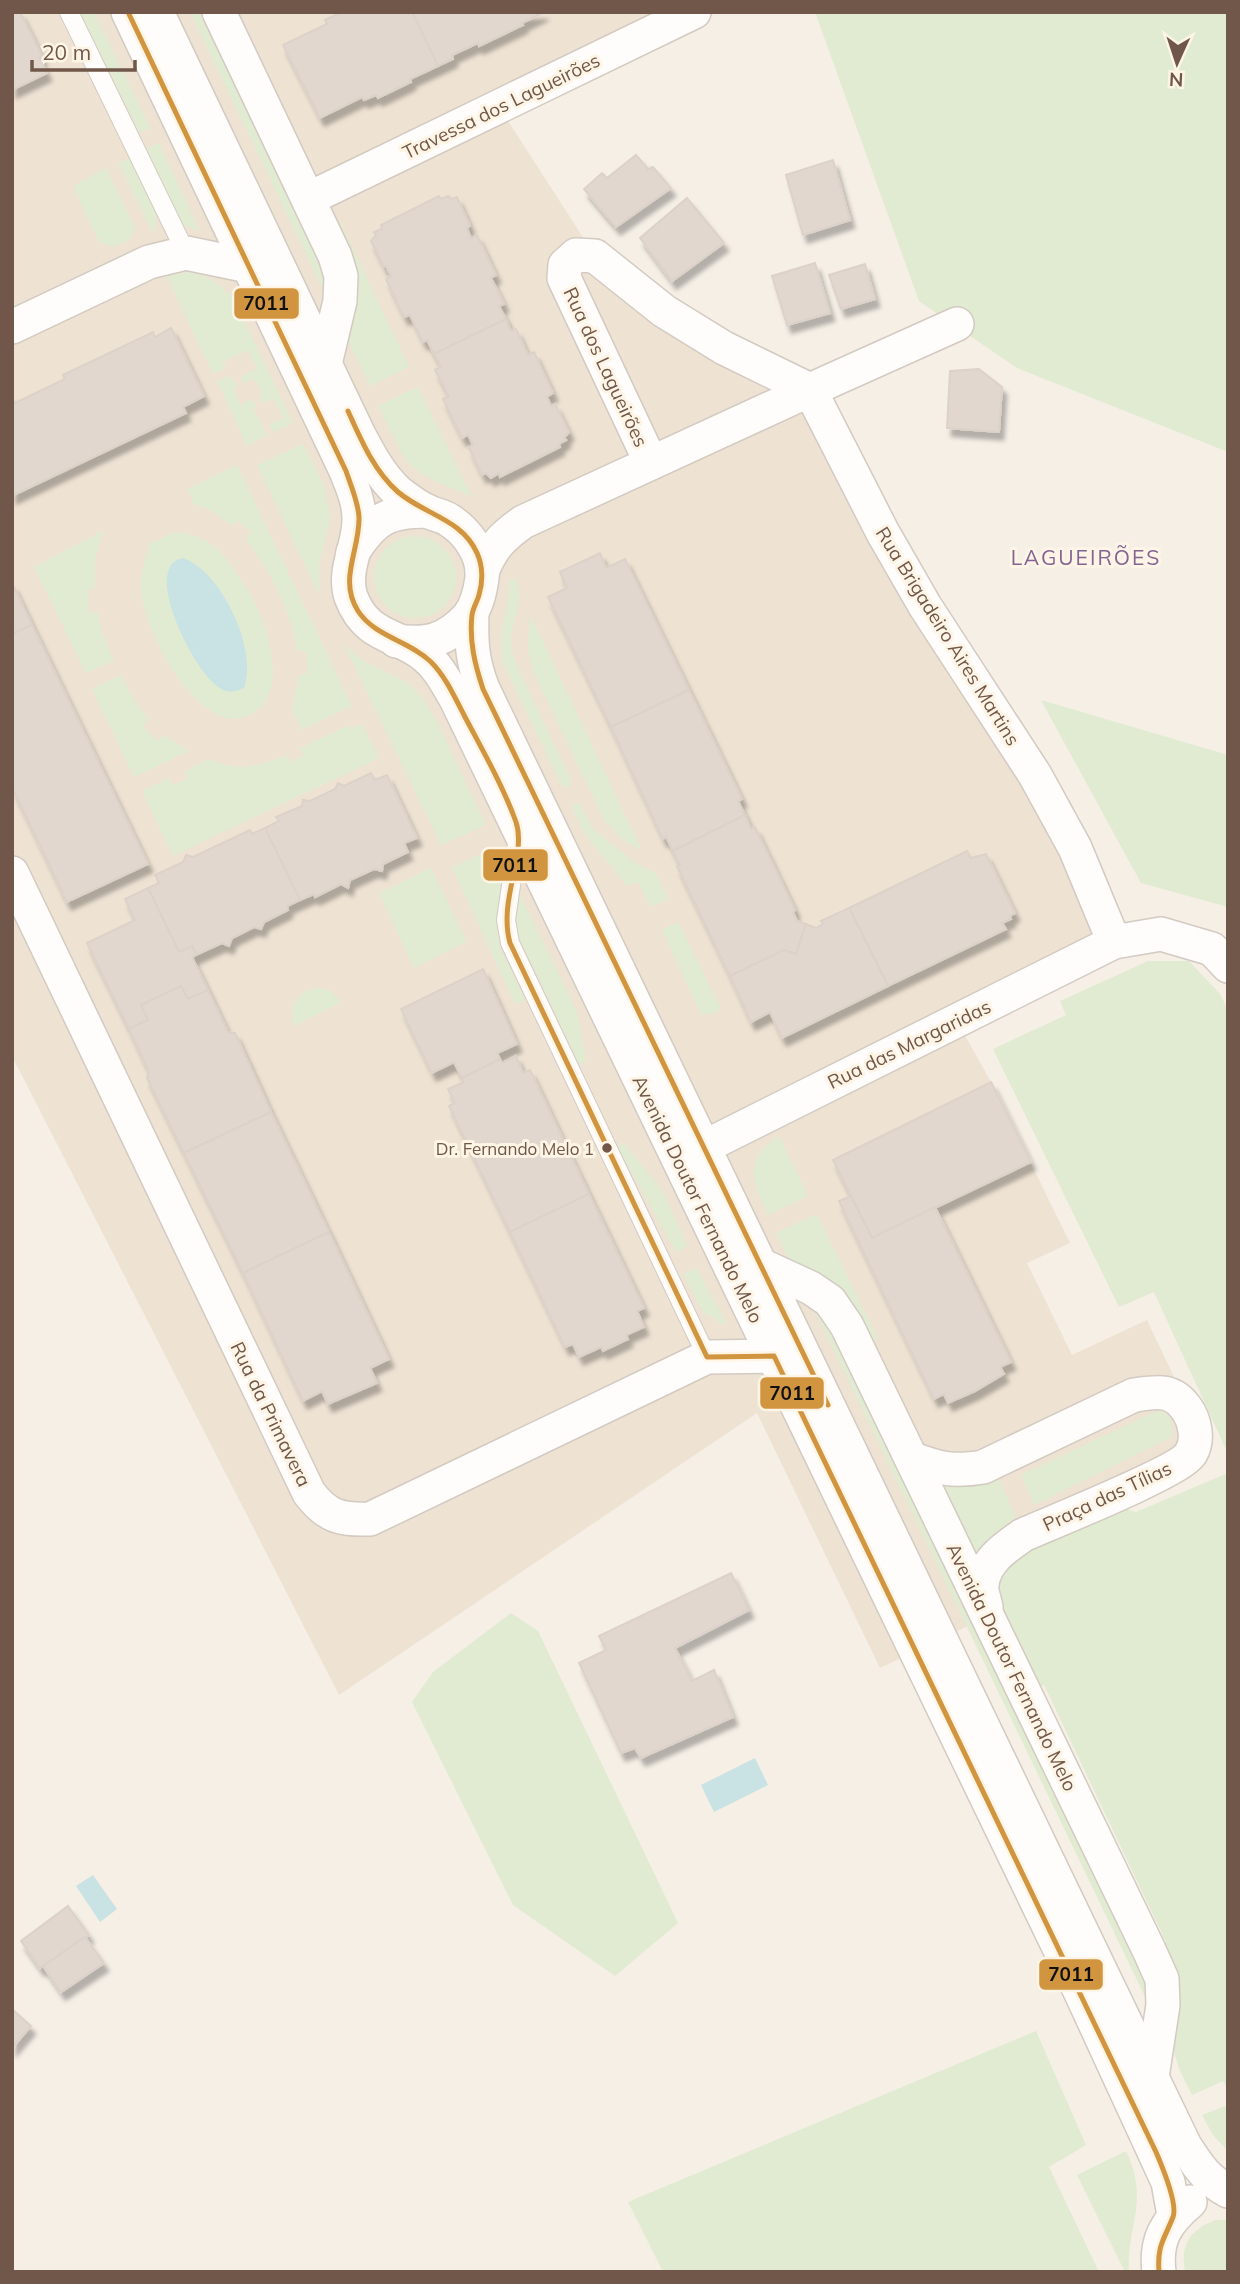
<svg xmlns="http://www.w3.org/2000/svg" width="1240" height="2284" font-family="Mulish,sans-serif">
<defs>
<filter id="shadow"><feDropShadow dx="4.5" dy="8" stdDeviation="2" flood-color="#0004"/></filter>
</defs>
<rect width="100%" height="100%" fill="#f5efe6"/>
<path fill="#eee2d3" d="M12,12H694L499,107L595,256L810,390L1114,942L957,1021L991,1082L1070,1243L1027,1263L1072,1355L1147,1320L1192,1415L1196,1434L987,1617L880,1668L757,1413L339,1695L12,1056Z"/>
<g fill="#e1ebd1">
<path d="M80,12H94L151,129L139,132Z"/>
<path d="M190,12H205L332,279L328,300Z"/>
<path d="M815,12H1228V452L1017,368L919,301Z"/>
<path d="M159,143L200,232L180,224L145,149Z"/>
<path d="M131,157C140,176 165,214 153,233L118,163Z"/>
<path d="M106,168L135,228L129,240L113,247L99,242L73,186Z"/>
<path d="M340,221L409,367L370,386L350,344L346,328L338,234Z"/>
<path d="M191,272C210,277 222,285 234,299L293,423L274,432L270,424L284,418L274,399L263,403L260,396L263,394L255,379L244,383L241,376L257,368L247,350L223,362L226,368L213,374L166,275Z"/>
<path d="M229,376L231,381L234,379L237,386L233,389L241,405L252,399L256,407L254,409L267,435L247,446L217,381Z"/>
<path d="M418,387L472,497C449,486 417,478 403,455C394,439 387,422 378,406Z"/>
<path d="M303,444L325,488L330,519L320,562L319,595L257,465Z"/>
<path d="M237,465L352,706L302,730L292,710L299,675L307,673L306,651H298C289,609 272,573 246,540L251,532L237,520L232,526L212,511L194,504L187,489Z"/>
<path d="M103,531L95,561V588L87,591L89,613L97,612L103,636L114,661L86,673L34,567Z"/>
<path d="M174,532C214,534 228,560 248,591C266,619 291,692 253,713C248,716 239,719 233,719C187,714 146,632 141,591C139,576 145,559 149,544Z"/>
<circle cx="415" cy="577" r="41"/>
<path d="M510,578L515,579C527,599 511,619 511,640C511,650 514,659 518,668L571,780L569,787L564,788L561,785L502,661L501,633L507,605Z"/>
<path d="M531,616L642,851L622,839L604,820L533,671C527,653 526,635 531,616Z"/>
<path d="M343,643L361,659L410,684L425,702L437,722L486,825L441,845Z"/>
<path d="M121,675L132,696L149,719L143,726L157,741L163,735L189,751L134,777L92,689Z"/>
<path d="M1041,700L1228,755V907L1141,883Z"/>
<path d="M362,724L379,758L173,856L142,791L169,778L172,785L187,779L184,772L208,759C238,772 256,767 286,755L290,762L304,755L300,748L349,725L351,728Z"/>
<path d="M579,802L593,829L638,865L656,873L668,899L650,907L638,882L627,886L586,836L572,808L573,804Z"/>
<path d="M500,846L503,872L497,928L501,949L525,1000L515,1004L452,867Z"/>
<path d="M431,868L467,942L414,968L379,893Z"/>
<path d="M519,893L573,1003L578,1016L586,1062L579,1064L518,935L515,910Z"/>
<path d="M678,922L720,1007L717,1013L701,1015L662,930Z"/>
<path d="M1148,961H1189L1220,994L1228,1010V1454L1154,1292L1119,1307L993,1049L1066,1015L1060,1001Z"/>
<path d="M318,988L331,991L341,1002L295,1026C286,1007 298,990 318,988Z"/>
<path d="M779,1136L808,1196L768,1215C752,1181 742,1160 779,1136Z"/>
<path d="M625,1144L663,1192L687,1246L676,1252L617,1146Z"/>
<path d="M817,1214L878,1339L868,1344L791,1263L776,1233Z"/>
<path d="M697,1268L727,1324L724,1325L703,1312L683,1274Z"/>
<path d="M811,1303L828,1315L1151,1980L1150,2007Z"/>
<path d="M1161,1411C1173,1417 1174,1424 1171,1437L1034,1505L1021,1475L1152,1413Z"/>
<path d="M1228,1473V2089L1223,2081L1192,2095L1180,2071L1170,2041L1158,1946L1166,1942L1044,1685L1032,1690L994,1591L1001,1568L1024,1548L1116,1505L1136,1512Z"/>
<path d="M997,1474L1018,1523L975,1564L938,1485C963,1486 974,1484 997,1474Z"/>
<path d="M511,1613L538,1631L678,1923L615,1976L513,1905L412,1702L433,1672Z"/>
<path d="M1036,2031L1086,2145L1049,2167L1099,2272H663L628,2202Z"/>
<path d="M1228,2105V2151L1213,2135L1202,2115Z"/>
<path d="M1126,2151C1150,2201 1127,2224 1129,2272H1125L1077,2175Z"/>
<path d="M1215,2220H1228V2272H1185C1180,2244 1190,2230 1215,2220Z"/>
</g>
<g fill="#c9e2e4">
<path d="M183,558C221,571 258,649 244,688C237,691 231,693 223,690C196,679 139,565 183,558Z"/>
<path d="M755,1758L768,1785L714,1812L701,1785Z"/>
<path d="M93,1875L117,1909L100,1922L76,1886Z"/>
</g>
<g fill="#e1d7ce" stroke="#ddd2c9" stroke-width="2" filter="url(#shadow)">
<path d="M12,12H20L42,56L39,57L47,73L12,90Z"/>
<path d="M412,12H544L522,23L523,25L479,46L478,43L452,55L453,59L438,66Z"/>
<path d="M412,12L438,66L410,79L411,82L378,98L376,95L364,100L362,97L320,118L283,45L327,24L325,20L342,12Z"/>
<path d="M636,155L648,169L653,167L671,188L616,227L584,189L602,173L607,178Z"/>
<path d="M833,160L850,220L803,235L786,175Z"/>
<path d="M439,196L441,199L448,196L452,199L457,197L470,226L467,228L471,238L477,235L496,275L491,278L504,304L499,306L506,319L434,354L427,340L423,342L410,315L404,317L386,279L391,276L386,266L384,267L371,241L376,235L374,232L382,229L381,225Z"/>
<path d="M687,198L724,243L672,281L640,238Z"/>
<path d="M815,263L830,313L787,325L772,276Z"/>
<path d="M865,264L875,299L841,309L829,275Z"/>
<path d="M506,319L511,331L516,329L528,355L534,352L553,393L547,397L551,406L555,404L569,432L564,438L566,440L559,444L560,447L500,477L499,473L491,478L486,473L482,475L469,448L473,445L468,435L462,438L443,399L449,396L435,370L441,367L434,354Z"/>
<path d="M171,328L204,396L183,407L186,413L12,496V398L15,403L65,379L63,375L153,332L155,337Z"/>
<path d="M979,369L1002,387L999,432L947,428L950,371Z"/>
<path d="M600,553L606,568L625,559L689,690L611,727L548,597L567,588L560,572Z"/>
<path d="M12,583L32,625L12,634Z"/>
<path d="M32,625L148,864L67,902L12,787V634Z"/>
<path d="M689,690L742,799L738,801L745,815L673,851L666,837L663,839L611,727Z"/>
<path d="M371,773L375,780L387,775L417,838L404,843L408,852L383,864L382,871L374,869L350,880L348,888L341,884L315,897L314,894L300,900L265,828L279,821L276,817L302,806L303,800L310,801L335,789L338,783L344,786Z"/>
<path d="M745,815L751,829L755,827L795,910L793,912L797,921L806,924L796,954L784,950L730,976L677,866L680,865L673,851Z"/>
<path d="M265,828L300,900L287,906L288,910L264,922L261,929L254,927L232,938L229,946L222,943L196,955L192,946L179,952L148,888L159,883L155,875L183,862L186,855L193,857L250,830L252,834Z"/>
<path d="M967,851L971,858L986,854L1015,913L1010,916L1011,919L1002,923L1006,929L888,986L849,908Z"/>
<path d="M148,888L179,952L192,946L196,955L192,957L208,990L188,999L181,986L141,1005L148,1020L129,1029L87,943L135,920L125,899Z"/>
<path d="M849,908L888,986L782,1038L770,1012L751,1022L730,976L784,950L796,954L806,924L816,928L823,924L821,921Z"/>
<path d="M483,969L517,1044L497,1053L500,1059L462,1078L454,1062L432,1073L401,1009Z"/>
<path d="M181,986L188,999L208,990L228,1032L235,1033L271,1112L184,1153L147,1078L149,1072L129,1029L148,1020L141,1005Z"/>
<path d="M516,1056L523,1073L530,1070L589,1194L510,1232L449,1106L455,1103L448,1089L464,1082L462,1078L500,1059L502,1063Z"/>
<path d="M991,1082L1031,1162L872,1238L833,1160Z"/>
<path d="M271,1112L329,1232L243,1273L184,1153Z"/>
<path d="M589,1194L644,1308L637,1311L644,1327L626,1335L628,1339L603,1351L601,1347L579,1357L573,1344L565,1347L510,1232Z"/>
<path d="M851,1196L872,1238L935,1207L1011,1362L1000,1367L1004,1374L975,1391L948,1403L944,1394L934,1399L839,1201Z"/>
<path d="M329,1232L389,1359L370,1368L377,1383L328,1404L322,1391L303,1401L243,1273Z"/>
<path d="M731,1573L749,1610L675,1648L692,1681L714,1670L733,1717L641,1758L635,1748L621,1753L579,1663L606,1650L599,1636Z"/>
<path d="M68,1906L89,1935L40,1968L21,1941Z"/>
<path d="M85,1937L104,1963L61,1992L43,1966Z"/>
<path d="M12,2009L31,2026L12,2048Z"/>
</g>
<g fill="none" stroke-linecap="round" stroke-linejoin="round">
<g stroke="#d3cac2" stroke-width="20">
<g id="lane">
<path d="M69,12L186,253"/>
<path d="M518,837L506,920L510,943L707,1357"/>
</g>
</g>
<g stroke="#d3cac2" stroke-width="36">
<g id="street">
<path d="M128,12L346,471C352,486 359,502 359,518C360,545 342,570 351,597C367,639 397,633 425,656C439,667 447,684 456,699L1080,1991L1168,2182L1174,2215"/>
<path d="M157,12L359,435C370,456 380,475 398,492C407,499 419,508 429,512C436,515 443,516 449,520C468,532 484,555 482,578C480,592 477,606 468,617C446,641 427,645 396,641"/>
<path d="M219,12L335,256L341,276L340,301L325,364"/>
<path d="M308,199L694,12"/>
<path d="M12,327L149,262L186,253L249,266"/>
<path d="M651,463L564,278L565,265L576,255L595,256L664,311L724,348L810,390L957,324"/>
<path d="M353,552C374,519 388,511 427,511"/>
<path d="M482,572C492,547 501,538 523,522L810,390L883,533L925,606L1035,775L1075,848L1114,942L1161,934L1212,949L1228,966"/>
<path d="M472,612C471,643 472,661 483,689L1185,2146C1198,2166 1206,2179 1228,2191"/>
<path d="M12,873L309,1493C327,1517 341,1520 370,1519L707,1357L774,1356"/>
<path d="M704,1147L1114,942"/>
<path d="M761,1265L811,1288L830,1301L847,1326L1149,1950L1162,1979L1163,2005L1152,2077"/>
<path d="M911,1458C939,1469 953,1472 983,1467L1134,1395C1156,1392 1172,1388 1186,1408C1195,1420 1199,1440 1191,1453C1181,1471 1050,1523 1023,1535C1006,1547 984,1561 982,1585C981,1592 985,1601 986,1607"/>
<path d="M1159,2272C1155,2240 1166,2222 1190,2202"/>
</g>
</g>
<use href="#lane" stroke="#fefdfb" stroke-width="18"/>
<use href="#street" stroke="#fefdfb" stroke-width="33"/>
<g stroke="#fef5e6" stroke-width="10">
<g id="bus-1">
<path d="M128,12L346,471C351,486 358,501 359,517C360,550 338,579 358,611C375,637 410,641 431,662C446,677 455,698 465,717C483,751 503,786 516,822C527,854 498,900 510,943L707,1357L774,1356L1156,2152C1162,2166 1178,2204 1173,2217C1164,2240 1157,2245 1159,2272"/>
<path d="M348,411C361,440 374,471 398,492C425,515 462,519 477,553C483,566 483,582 479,595C477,602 473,608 472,615C469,641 475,665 483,689L828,1405"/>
</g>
</g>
<use href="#bus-1" stroke="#d2953f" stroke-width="5"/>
</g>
<circle fill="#715749" stroke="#fef5e6" stroke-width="2.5" cx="607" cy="1148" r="6"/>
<g text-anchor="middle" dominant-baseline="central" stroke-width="6" stroke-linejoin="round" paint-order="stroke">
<g font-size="17" fill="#715749" stroke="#fef5e6" text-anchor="end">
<text x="594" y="1148">Dr. Fernando Melo 1</text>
</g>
<g font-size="19" fill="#715749" stroke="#fef5e6">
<text transform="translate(501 106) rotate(-26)">Travessa dos Lagueirões</text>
<text transform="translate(606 367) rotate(65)">Rua dos Lagueirões</text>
<text transform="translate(948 636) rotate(58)">Rua Brigadeiro Aires Martins</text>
<text transform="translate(909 1044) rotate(-26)">Rua das Margaridas</text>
<text transform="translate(698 1199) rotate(64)">Avenida Doutor Fernando Melo</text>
<text transform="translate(271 1414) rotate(64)">Rua da Primavera</text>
<text transform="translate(1107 1496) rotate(-25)">Praça das Tílias</text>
<text transform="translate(1012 1667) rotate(64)">Avenida Doutor Fernando Melo</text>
</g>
<g font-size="21" letter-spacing="2" fill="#846494" stroke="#fef5e6">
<text x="1086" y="557">LAGUEIRÕES</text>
</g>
</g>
<g stroke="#fef5e6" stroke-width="2.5">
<rect x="233" y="287" width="67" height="33" rx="7" fill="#d2953f"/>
<rect x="482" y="848" width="67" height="34" rx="7" fill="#d2953f"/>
<rect x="759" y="1376" width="66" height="34" rx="7" fill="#d2953f"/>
<rect x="1038" y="1958" width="66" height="33" rx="7" fill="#d2953f"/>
</g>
<g font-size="19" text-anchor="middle" font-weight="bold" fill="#111">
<text x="266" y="310">7011</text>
<text x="515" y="872">7011</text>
<text x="792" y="1400">7011</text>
<text x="1071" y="1981">7011</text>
</g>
<rect width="1240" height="2284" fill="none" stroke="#715749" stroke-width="28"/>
<g transform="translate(1177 63) rotate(183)" stroke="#fef5e6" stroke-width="5" paint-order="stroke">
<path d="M0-5L12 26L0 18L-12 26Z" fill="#715749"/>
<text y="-10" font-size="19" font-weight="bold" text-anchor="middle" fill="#715749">N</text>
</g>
<path d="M32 60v10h103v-10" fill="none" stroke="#715749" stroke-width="3.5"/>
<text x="42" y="60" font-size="21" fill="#715749" stroke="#fef5e6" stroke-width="5" paint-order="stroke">20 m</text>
</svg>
